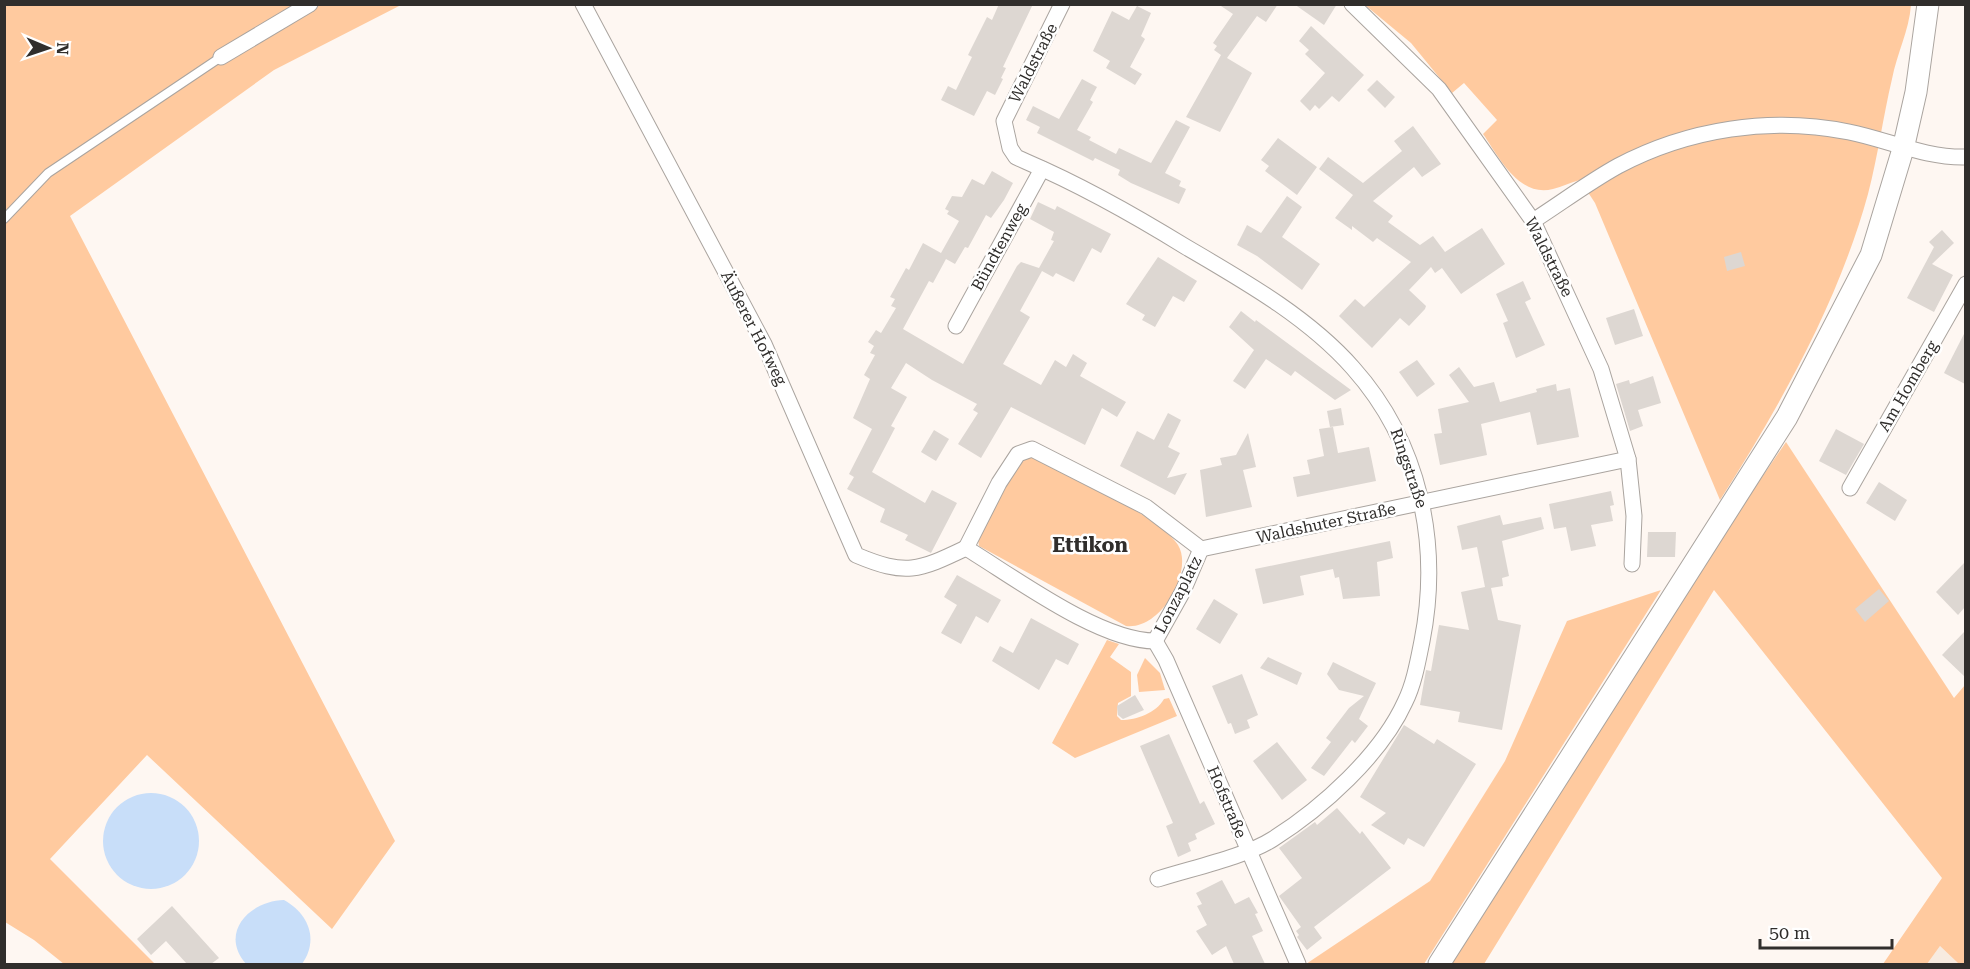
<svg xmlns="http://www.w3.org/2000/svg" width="1970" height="969" font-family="'Roboto Serif',serif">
<rect width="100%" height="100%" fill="#fef7f2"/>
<path fill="#f7ebe0" d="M1940,946L1959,964H1927Z"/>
<g fill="#ffca9f">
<path d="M4,5H401L274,70L70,216L395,841L332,929L147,755L50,859L155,964H64L34,940L5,922Z"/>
<path d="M1365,5H1911C1909,31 1897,53 1892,79C1883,117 1878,156 1868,194C1838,303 1780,406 1720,500L1595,203L1580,180C1571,182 1562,187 1553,189C1519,198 1499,157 1483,134L1497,120L1464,83L1452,93L1411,43Z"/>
<path d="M1786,442L1954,698L1965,685V964H1959L1940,946L1927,964H1883L1942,878L1714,590L1484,964H1450L1713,549Z"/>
<path d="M1038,456C1069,473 1162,519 1178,545C1188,561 1178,588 1168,602C1158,615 1144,628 1126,626L979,546L978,540L1019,461Z"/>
<path d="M1661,590L1424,964H1306L1430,881L1505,761L1567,621Z"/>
<path d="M1107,640L1119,644L1110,657L1131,672V696L1118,703L1117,716L1121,720C1137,720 1156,713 1164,699L1169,698L1177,716L1075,758L1052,743Z"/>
<path d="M1145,658L1160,673L1165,690L1139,692L1137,675Z"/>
</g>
<g fill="#c8def9">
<circle cx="151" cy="841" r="48"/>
<path d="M284,900C309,914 319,940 302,964H246C219,933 249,901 284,900Z"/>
</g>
<g fill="#ddd7d2">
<path d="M999,4H1033L1003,67L1006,68L1001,78L1003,79L995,95L987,91L974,116L941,100L948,86L956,90L972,57L968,55L987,17L992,20Z"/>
<path d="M1218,4H1278L1266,22L1257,16L1227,58L1252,73L1220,132L1186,117L1221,55L1214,50L1217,46L1213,43L1233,14Z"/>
<path d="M1294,4H1337L1324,25Z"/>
<path d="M1137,6L1151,13L1141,36L1145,39L1130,67L1142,74L1135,85L1106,68L1110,61L1093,51L1112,11L1129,20Z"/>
<path d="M1311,26L1364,75L1339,102L1332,96L1319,109L1315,105L1310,111L1300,101L1325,73L1305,54L1309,50L1299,41Z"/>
<path d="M1082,79L1097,87L1090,100L1093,102L1077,130L1091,137L1089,140L1116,154L1119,148L1151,163L1176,120L1190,127L1165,173L1181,181L1179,186L1186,189L1179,204L1131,183L1118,175L1120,170L1095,158L1093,161L1037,133L1040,127L1026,120L1033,106L1059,119Z"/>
<path d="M1377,80L1395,97L1385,108L1367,90Z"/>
<path d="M1413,126L1441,164L1422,177L1414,167L1373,201L1393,216L1388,222L1420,245L1433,236L1445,252L1482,228L1505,264L1461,294L1442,268L1435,273L1431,267L1409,290L1426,306L1425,309L1409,326L1400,318L1372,348L1339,316L1355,299L1364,307L1411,262L1377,238L1373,242L1352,226V230L1335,218L1353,195L1319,169L1328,157L1363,183L1402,151L1394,141Z"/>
<path d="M1278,138L1317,167L1297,195L1265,171L1269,166L1261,160Z"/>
<path d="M992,171L1013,183L1004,200L991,218L986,215L968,248L965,247L955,264L946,259L933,283L929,281L903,329L963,364L1017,266L1021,262L1039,268L1054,241L1051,240L1054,232L1030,219L1038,202L1055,210L1057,206L1111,234L1101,253L1092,248L1074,282L1056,273L1053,277L1042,271L1020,311L1030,317L1003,364L1041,385L1055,360L1066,367L1073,354L1087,363L1080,376L1126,402L1117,417L1102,408L1085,445L1011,407L981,458L958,444L978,413L973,410L977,404L932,380L906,363L891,388L907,397L891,426L895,428L872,472L925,503L932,490L957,503L931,553L905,540L908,535L880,522L885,509L847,489L854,477L849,474L872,429L853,418L870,379L864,375L875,355L870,353L874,346L868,342L876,330L881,333L896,308L891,306L895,299L890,297L906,268L909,270L923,243L941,253L959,221L947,214L949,211L945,209L952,196L962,197L972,179L984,185Z"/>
<path d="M1287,196L1302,207L1282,237L1320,264L1302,290L1257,256L1237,245L1247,225L1261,233Z"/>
<path d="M1942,230L1954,243L1932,264L1953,275L1934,312L1907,298L1934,247L1929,242Z"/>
<path d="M1741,252L1745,266L1727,271L1724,257Z"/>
<path d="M1158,257L1197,281L1184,302L1173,296L1155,327L1142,320L1145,315L1126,304Z"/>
<path d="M1523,281L1531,299L1525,302L1545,345L1516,358L1503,323L1508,321L1496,294Z"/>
<path d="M1634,309L1643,336L1615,345L1606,318Z"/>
<path d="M1241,311L1255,322L1256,320L1351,390L1335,400L1295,371L1291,376L1266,359L1245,389L1233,381L1254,350L1229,327Z"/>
<path d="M1965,332V384L1944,373Z"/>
<path d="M1417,360L1435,384L1417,397L1399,372Z"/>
<path d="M1459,367L1474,387L1494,382L1500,402L1537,392L1536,389L1556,384L1557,391L1570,388L1579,437L1537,445L1530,412L1481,424L1487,455L1440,465L1434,434L1442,433L1438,409L1469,402L1449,375Z"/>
<path d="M1653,376L1661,403L1638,410L1643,426L1630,431L1616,384L1629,380L1630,384Z"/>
<path d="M1341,408L1344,425L1330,427L1327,411Z"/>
<path d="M1168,413L1181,420L1168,447L1180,453L1167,478L1187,473L1175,495L1120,466L1137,431L1154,440Z"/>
<path d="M1333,427L1338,453L1369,447L1376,481L1297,497L1293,477L1310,474L1307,460L1324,456L1319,429Z"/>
<path d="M1836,429L1864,444L1846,475L1819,461Z"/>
<path d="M934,430L949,439L936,461L921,452Z"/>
<path d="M1248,433L1256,467L1243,470L1252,507L1206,517L1200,470L1222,465L1220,458L1236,455Z"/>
<path d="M1879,482L1907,500L1895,521L1866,503Z"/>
<path d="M1611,491L1614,505L1610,506L1613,521L1591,525L1596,546L1571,551L1566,527L1554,529L1549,504Z"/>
<path d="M1500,515L1503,525L1541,517L1544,529L1502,541L1509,576L1502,578L1503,586L1491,588L1498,620L1521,625L1502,730L1458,722L1460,712L1420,705L1426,670L1431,671L1439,625L1469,630L1461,592L1485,587L1477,547L1462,550L1457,526Z"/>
<path d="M1648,532H1676L1675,557H1647Z"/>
<path d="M1390,541L1393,558L1377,562L1380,596L1343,599L1339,577L1335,578L1333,569L1300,576L1304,595L1263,604L1255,569Z"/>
<path d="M1965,562V607L1958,615L1936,592Z"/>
<path d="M957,575L1001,600L988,623L976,616L961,644L941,633L957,605L944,597Z"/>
<path d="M1879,589L1889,601L1865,622L1855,609Z"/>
<path d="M1214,599L1238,614L1220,644L1196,629Z"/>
<path d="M1031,618L1079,644L1068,665L1056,659L1039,690L992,661L1000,646L1013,653Z"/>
<path d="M1965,631V677L1942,655Z"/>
<path d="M1268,657L1302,673L1297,685L1260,668Z"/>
<path d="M1333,662L1376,683L1359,719L1368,726L1355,743L1352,740L1324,776L1311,768L1331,742L1326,738L1349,708L1364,696L1339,690L1327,674Z"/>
<path d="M1242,674L1258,715L1247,720L1250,728L1235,734L1231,723L1228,724L1212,686Z"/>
<path d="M1135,695L1144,710L1123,719L1118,715L1117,706Z"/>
<path d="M1404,725L1434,744L1437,739L1476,764L1424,847L1408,838L1404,845L1371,825L1386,813L1360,797Z"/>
<path d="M1169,734L1200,804L1204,801L1215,824L1195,834L1197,839L1188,843L1191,851L1178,857L1166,826L1173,823L1140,746Z"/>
<path d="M1277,742L1307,780L1282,800L1253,761Z"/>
<path d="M1337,808L1360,834L1362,831L1391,868L1314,927L1322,938L1307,950L1297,937L1299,935L1296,931L1301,927L1279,896L1302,878L1279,848L1315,822L1317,825Z"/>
<path d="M1222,880L1235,904L1249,897L1258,913L1255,914L1263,931L1252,936L1265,964H1234L1226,946L1212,955L1196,931L1207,925L1197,906L1202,904L1196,893Z"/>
<path d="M172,906L219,958L211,964H187L166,941L151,955L137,939Z"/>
</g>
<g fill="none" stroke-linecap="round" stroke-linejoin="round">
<g stroke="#aaa49f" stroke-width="10">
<path id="service" d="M4,219L48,173L221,57"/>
</g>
<g stroke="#aaa49f" stroke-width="17">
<g id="minor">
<path d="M583,4L764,344L856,555C906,576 918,571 966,548"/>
<path d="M1062,4L1004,121L1010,148L1016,157L1027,162C1083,186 1134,215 1186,247C1244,281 1308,317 1353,368C1420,443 1441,544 1422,641C1418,661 1414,684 1405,702C1381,755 1322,808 1273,839C1245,857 1192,868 1158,879"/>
<path d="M1352,4L1439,89L1533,221L1601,369L1628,459L1634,516L1632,564"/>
<path d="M221,57L310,4"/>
<path d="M1533,221C1561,203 1589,182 1618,166C1688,129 1771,116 1849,132C1889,140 1924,158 1966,157"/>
<path d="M956,326L1042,169"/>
<path d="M1850,488L1966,284"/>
<path d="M966,548L999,483L1018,454L1032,449L1146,507L1201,549"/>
<path d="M966,548C1014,577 1099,641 1155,641"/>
<path d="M1201,549L1628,459"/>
<path d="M1155,641L1166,660L1298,964"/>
<path d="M1155,641L1183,591L1201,549"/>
</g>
</g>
<g stroke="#aaa49f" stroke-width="23">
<path id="secondary" d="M1439,964L1787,417L1871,255L1903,149L1916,92L1928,4"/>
</g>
<use href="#service" stroke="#fff" stroke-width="8"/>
<use href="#minor" stroke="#fff" stroke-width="15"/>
<use href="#secondary" stroke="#fff" stroke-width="21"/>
</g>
<g text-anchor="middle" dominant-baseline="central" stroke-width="5" stroke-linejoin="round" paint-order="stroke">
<g font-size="16" fill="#302e2c" stroke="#fff">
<text transform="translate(1033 63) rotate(-63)">Waldstraße</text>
<text transform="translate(999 247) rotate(-61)">Bündtenweg</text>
<text transform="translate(1549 257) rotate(63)">Waldstraße</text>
<text transform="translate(754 328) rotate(63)">Äußerer Hofweg</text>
<text transform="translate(1908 386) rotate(-60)">Am Homberg</text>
<text transform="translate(1409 468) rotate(71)">Ringstraße</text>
<text transform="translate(1326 523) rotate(-12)">Waldshuter Straße</text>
<text transform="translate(1178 595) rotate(-63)">Lonzaplatz</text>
<text transform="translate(1227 802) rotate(67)">Hofstraße</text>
</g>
<g font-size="20" font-weight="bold" fill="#302e2c" stroke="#fff">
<text x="1090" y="545">Ettikon</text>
</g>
</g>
<rect width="1970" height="969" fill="none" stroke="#302e2c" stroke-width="12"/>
<g transform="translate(48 48) rotate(92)" stroke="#ffffff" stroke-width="4.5" paint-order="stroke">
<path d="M0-4.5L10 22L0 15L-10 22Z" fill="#302e2c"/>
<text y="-9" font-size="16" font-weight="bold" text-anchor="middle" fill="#302e2c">N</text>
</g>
<path d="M1760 939v9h132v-9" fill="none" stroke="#302e2c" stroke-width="3"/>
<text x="1769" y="939" font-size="18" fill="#302e2c" stroke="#ffffff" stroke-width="4.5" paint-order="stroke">50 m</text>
</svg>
